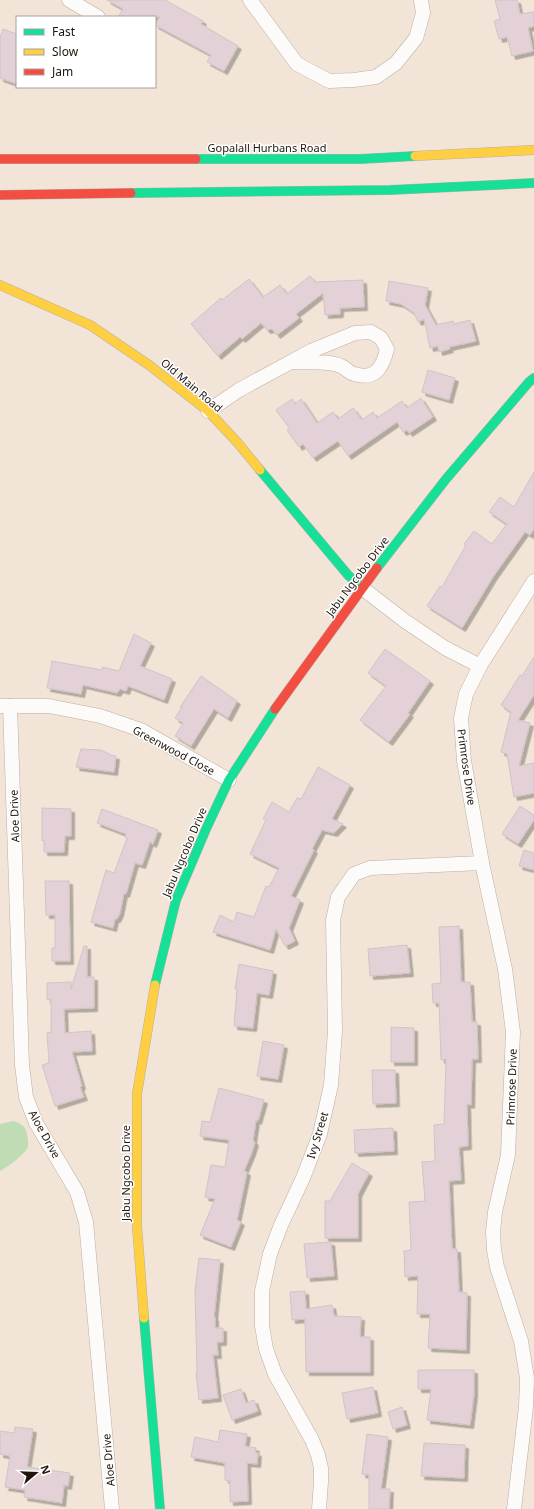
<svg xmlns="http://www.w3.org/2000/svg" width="534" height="1509" font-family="'Noto Sans',sans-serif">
<defs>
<filter id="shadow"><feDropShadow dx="3.5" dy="3.5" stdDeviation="0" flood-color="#0004"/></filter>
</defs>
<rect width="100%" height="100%" fill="#f2e5d8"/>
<path fill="#c0dcb5" d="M13,1121C16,1122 20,1123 22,1125C27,1128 30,1144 27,1149C22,1156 8,1167 0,1171V1124Z"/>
<g fill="#e4d0d7" stroke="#d0c4c4" filter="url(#shadow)">
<path d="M107,0H165L203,21L201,24L238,46L224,71L207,62L211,55L155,25L160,17H118L123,9Z"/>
<path d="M495,0H517L520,14L534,12V26L528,28L533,51L512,56L507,37L499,39L494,21L500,19Z"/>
<path d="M3,29L17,34V84L0,78V38Z"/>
<path d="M310,276L315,282L363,280L364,307L340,308V314L325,315L323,293L296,314L299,318L277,335L272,329L267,330L261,323L242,339L240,337L218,356L191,324L221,298L222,300L249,279L263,297L280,285L287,294Z"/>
<path d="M389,281L428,288L425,305L436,325L453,321L454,324L470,320L476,341L449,347L450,349L439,352L438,346L430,348L424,319L418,322L414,313L401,304L386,301Z"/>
<path d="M428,370L455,378L449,400L422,392Z"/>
<path d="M421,398L433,417L409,433L407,430L403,432L397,422L348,456L338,441L313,458L303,444L299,447L287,430L290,429L276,410L292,399L295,404L301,399L317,423L333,412L338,419L353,408L362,420L373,412L377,418L402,401L407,408Z"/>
<path d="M534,472V529L530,535L525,532L493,577L462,628L427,606L440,586L442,587L466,545L464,544L474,531L492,544L507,524L489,512L500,497L514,507Z"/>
<path d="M134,634L151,643L140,666L172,679L164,700L128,686L126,691L120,689L117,693L83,685L81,694L47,688L52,661L102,670V667L119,671Z"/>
<path d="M385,649L430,681L408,713L410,714L389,742L360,720L386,686L368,673Z"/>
<path d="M534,657V695L518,720L530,723L519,766L534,763V793L514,797L507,754L501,752L511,712L501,705L520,675L522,676Z"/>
<path d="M201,676L237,701L228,718L214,709L191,746L175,736L183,723L175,718L182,707H180Z"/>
<path d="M81,749L101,750L111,755L116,756L114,772L76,767Z"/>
<path d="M318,767L350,785L332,819L343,824L334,833L322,830L312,849L314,850L291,896L300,900L289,928L295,941L285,946L276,929L270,950L213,932L220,915L234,922L237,912L254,917L266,886L269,887L279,868L250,854L266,820L263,819L272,802L289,812L297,798L301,799Z"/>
<path d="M520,806L534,815V820L518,844L502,834Z"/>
<path d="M42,808L71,809V836H65L64,852H44V840L42,841Z"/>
<path d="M102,809L158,830L153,844L150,842L142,865L135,863L126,894L124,893L120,913L117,919H115L113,928L91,922L106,870L114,873L127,838L125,837L126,834L97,823Z"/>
<path d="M524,850L534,853V870L519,866Z"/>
<path d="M45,881H69L70,961H52V948H55V915H46Z"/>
<path d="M459,926L461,982H470L472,1022H477L478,1059H472L471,1105L467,1104L468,1146L459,1147L461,1180L449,1181L452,1249H457L459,1292L467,1293L466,1350L428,1348L430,1314H417L418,1276L405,1277L404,1251L411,1250L409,1202L425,1201L422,1162L435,1161L434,1125L444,1124L446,1059L441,1060L439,1003H433L432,984L441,983L439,927Z"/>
<path d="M407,945L410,973L370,976L368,949Z"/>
<path d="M84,946H87V977H94V1008L64,1009L65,1033L91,1031L92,1051L72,1052L82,1086L80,1087L84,1097L55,1106L42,1065L49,1063L47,1033L51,1032V999L47,1000V983L71,982V989Z"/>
<path d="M239,964L273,971L269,995L257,993L253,1028L234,1026L237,989H235Z"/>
<path d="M391,1027L414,1028V1062H391Z"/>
<path d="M263,1041L284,1045L278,1079L257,1076Z"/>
<path d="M372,1070H395L396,1103L373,1104Z"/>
<path d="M219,1088L264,1100L258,1121L256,1120L253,1140L255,1142L252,1152L244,1171L247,1172L237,1220L241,1222L231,1247L200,1235L215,1199L205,1197L211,1165L225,1167L229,1140L200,1136L202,1121L210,1122Z"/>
<path d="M393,1128L394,1151L355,1153L354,1130Z"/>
<path d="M352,1163L369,1173L358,1194V1238H325V1201H330Z"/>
<path d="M331,1242L334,1276L307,1278L304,1244Z"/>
<path d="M199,1258L220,1260L214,1317H215V1328H223V1342H217L218,1355H213L218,1398L199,1400L196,1373H197L195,1291Z"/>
<path d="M305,1291L306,1309L332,1305L334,1316L361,1317L360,1337H370V1372H306L305,1319L292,1320L290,1292Z"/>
<path d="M418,1370H474V1394L470,1425L427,1420L431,1389H418Z"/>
<path d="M373,1387L378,1413L347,1419L342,1393Z"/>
<path d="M241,1389L246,1403L254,1400L258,1411L232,1420L223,1395Z"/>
<path d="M402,1407L407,1425L393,1429L388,1412Z"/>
<path d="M15,1427L33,1429L27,1467L70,1473L68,1486L64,1485L62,1503L24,1497L25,1490L5,1487L10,1456L0,1454V1431L14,1433Z"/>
<path d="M220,1430L247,1434L245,1446L256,1448L255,1452L258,1453L257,1464L247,1463L248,1501L230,1502V1481L225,1480V1463L191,1457L195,1437L218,1442Z"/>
<path d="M367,1434L388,1437L381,1489H390L389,1509H369V1475L362,1474Z"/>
<path d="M424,1443L465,1445L464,1478L421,1476Z"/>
</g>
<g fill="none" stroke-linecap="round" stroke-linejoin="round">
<g stroke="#baafa4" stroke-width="15">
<g id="street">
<path d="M69,0L98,17"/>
<path d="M250,0L297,64L329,81L354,80L376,77L396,63L416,38L423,13L421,0"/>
<path d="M208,411L239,390L311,351L355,333L371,332L381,338L387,349C383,366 376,381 354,374C349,373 346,368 341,366C327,360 307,363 292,362"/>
<path d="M362,588L405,621L445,648L480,666"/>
<path d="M0,706H49L100,716L141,730L229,780"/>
<path d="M10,706L22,1065L26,1097L36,1123L77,1192L86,1222L112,1509"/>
<path d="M319,1509L321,1482V1468L318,1455L312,1440L275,1374L266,1349L262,1326V1291L270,1254L281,1225L303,1178L320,1134L331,1085L335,1031L333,920L338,897L354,874L370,868L482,863"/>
<path d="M514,1509L526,1407L527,1378L521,1341L497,1267L494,1250L493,1232L495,1212L508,1155L513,1032L505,969L482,863L464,761L461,718L466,694L480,666L534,581"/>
</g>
</g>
<g stroke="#baafa4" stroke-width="10">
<g id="fast">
<path d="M196,159H360L415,156"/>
<path d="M131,193L390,190L534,183"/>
<path d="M260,470L348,575L362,588"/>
<path d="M377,568L446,479L529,382L534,378"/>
<path d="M155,985L176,900L206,829L229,780L275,709"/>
<path d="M144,1318L160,1509"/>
</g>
</g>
<g stroke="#baafa4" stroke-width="10">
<g id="slow">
<path d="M415,156L534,150"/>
<path d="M0,285L90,325L149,365L208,411L237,442L260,470"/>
<path d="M144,1318L137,1226V1094L155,985"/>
</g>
</g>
<g stroke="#baafa4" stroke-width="10">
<g id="jam">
<path d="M0,159H196"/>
<path d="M0,195L131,193"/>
<path d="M275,709L377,568"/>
</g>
</g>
<use href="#street" stroke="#fdfbf9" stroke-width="14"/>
<use href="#fast" stroke="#16e098" stroke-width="9"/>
<use href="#slow" stroke="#ffcf43" stroke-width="9"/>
<use href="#jam" stroke="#f24e42" stroke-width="9"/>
</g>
<g text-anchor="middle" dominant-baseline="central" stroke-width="3" stroke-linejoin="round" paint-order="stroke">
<g font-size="11" fill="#1f150b" stroke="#fff">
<text x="267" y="147">Gopalall Hurbans Road</text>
<text transform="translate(192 385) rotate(40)">Old Main Road</text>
<text transform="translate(357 576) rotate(-53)">Jabu Ngcobo Drive</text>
<text transform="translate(174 750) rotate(28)">Greenwood Close</text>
<text transform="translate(467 767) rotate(82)">Primrose Drive</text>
<text transform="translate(14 816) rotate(-92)">Aloe Drive</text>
<text transform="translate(184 852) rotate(-67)">Jabu Ngcobo Drive</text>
<text transform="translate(511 1087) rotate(-88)">Primrose Drive</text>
<text transform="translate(45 1134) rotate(61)">Aloe Drive</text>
<text transform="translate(317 1135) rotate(-73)">Ivy Street</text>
<text transform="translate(125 1173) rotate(-90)">Jabu Ngcobo Drive</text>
<text transform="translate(108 1460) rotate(-95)">Aloe Drive</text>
</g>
</g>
<rect x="16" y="16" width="140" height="72" fill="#ffffff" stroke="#a5a19d"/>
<rect x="24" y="29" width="20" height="6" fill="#16e098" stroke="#a5a19d"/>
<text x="52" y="36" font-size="12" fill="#1f150b">Fast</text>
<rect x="24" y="49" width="20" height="6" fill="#ffcf43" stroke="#a5a19d"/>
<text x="52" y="56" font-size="12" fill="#1f150b">Slow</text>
<rect x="24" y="69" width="20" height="6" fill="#f24e42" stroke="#a5a19d"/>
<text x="52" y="76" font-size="12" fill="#1f150b">Jam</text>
<g transform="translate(36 1473) rotate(71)" stroke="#ffffff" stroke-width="3" paint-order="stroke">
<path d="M0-3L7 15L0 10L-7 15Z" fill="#1f150b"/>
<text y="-6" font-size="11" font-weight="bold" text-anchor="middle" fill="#1f150b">N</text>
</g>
</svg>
